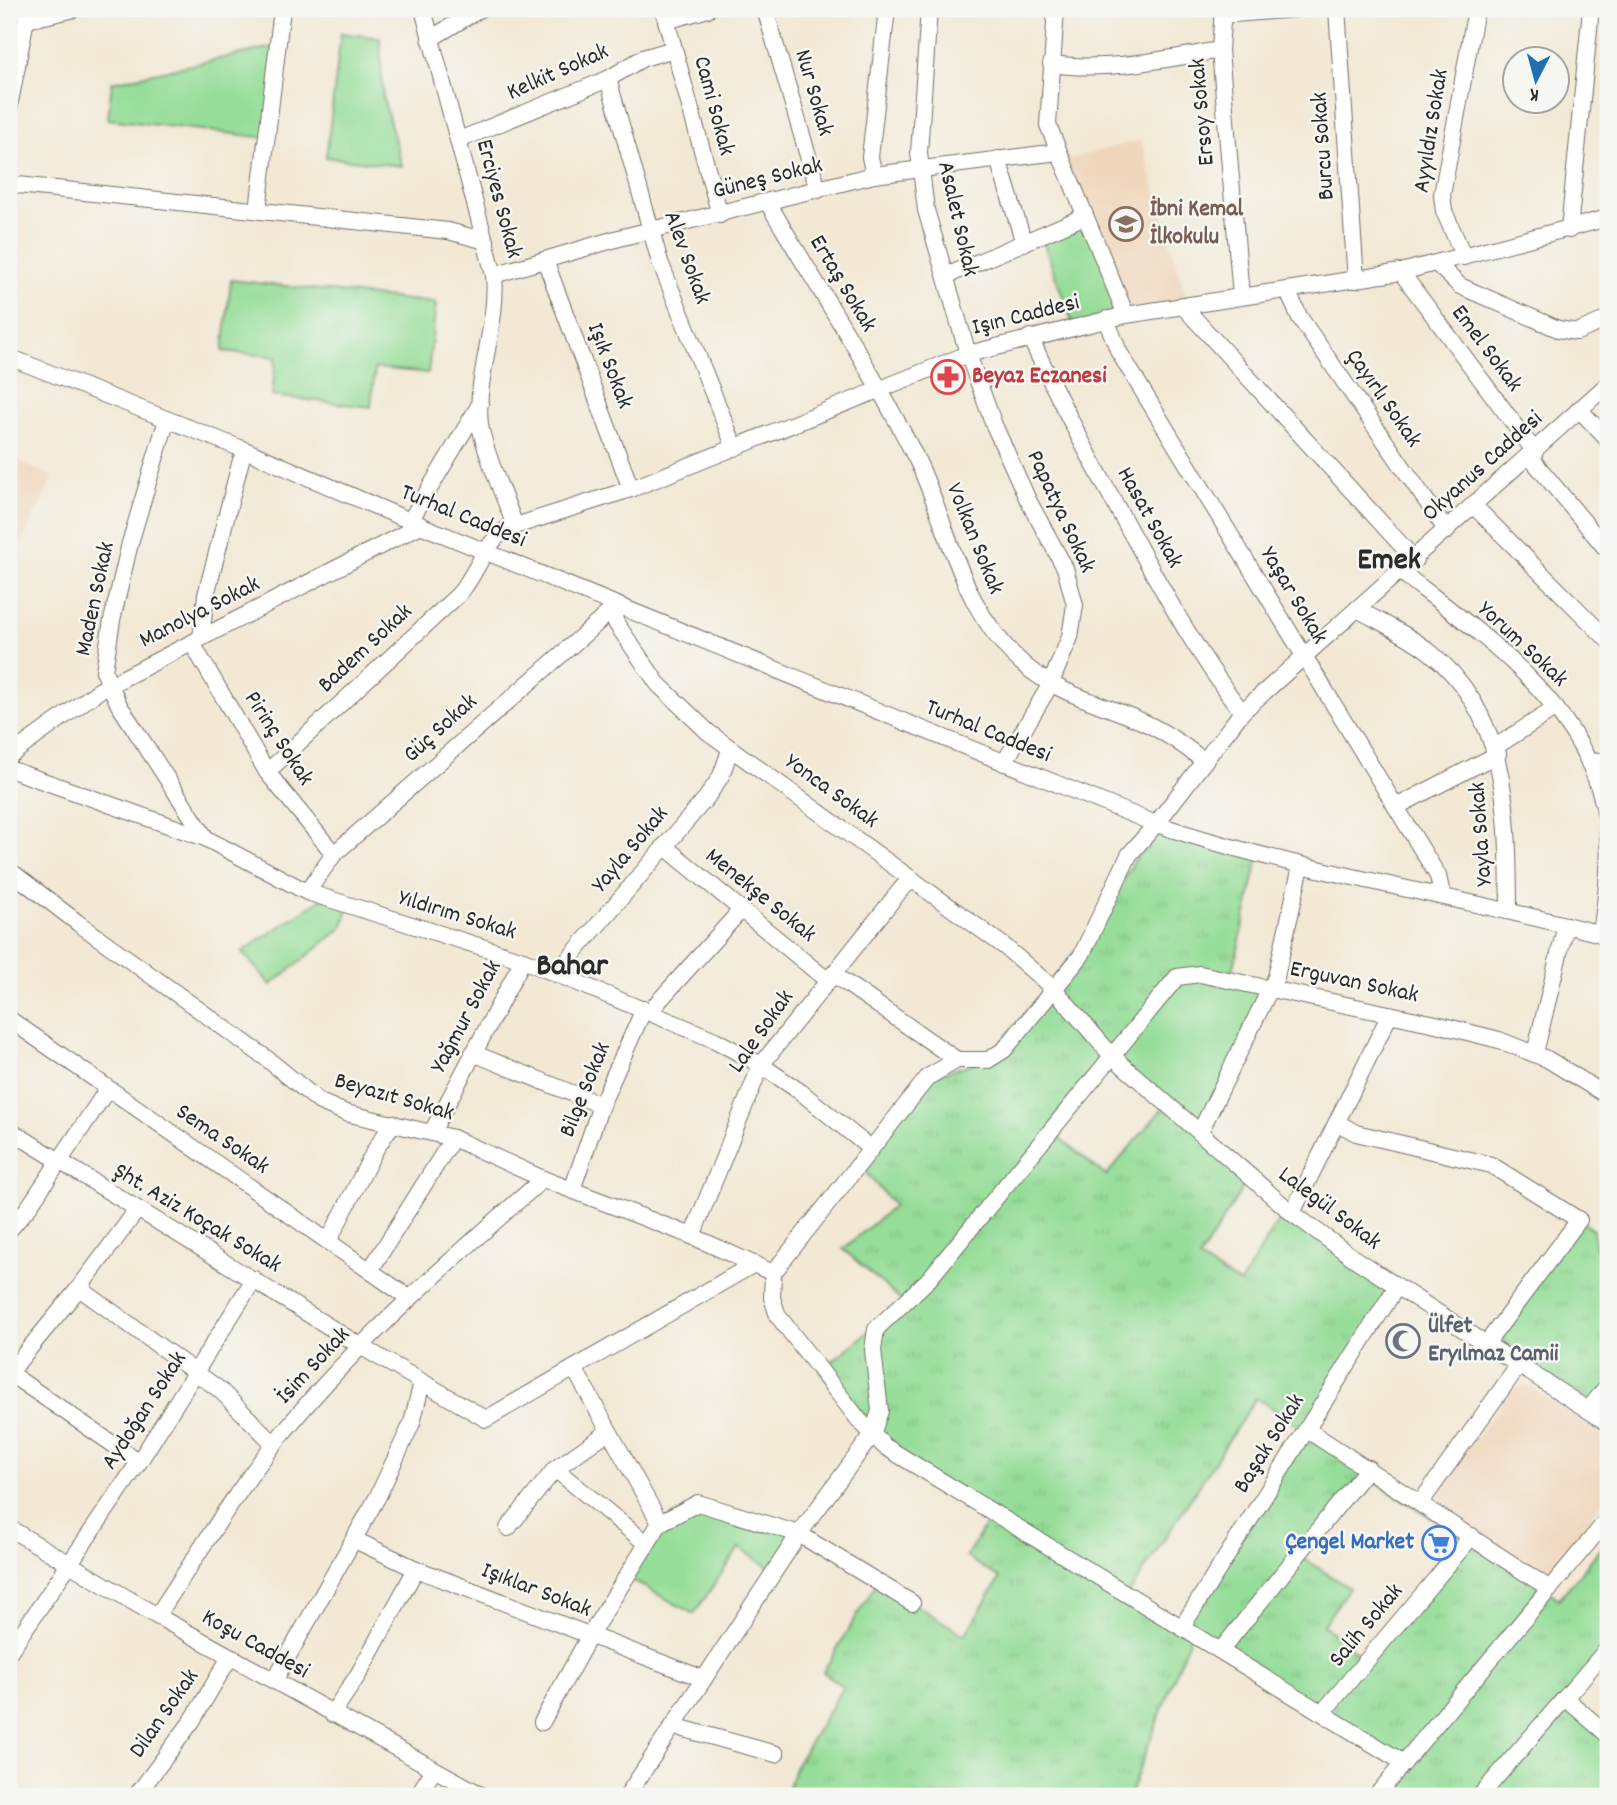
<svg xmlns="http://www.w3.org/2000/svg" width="1617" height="1805" font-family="Dekko,sans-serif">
<defs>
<pattern id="grass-tufts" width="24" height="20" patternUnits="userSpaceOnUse" patternTransform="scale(1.75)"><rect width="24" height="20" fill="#95dd98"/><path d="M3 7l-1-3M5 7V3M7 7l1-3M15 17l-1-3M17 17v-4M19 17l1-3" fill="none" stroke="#81be83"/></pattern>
</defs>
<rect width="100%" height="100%" fill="#f6f6f2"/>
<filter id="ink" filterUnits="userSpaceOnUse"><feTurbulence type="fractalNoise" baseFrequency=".0143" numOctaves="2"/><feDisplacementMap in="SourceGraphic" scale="14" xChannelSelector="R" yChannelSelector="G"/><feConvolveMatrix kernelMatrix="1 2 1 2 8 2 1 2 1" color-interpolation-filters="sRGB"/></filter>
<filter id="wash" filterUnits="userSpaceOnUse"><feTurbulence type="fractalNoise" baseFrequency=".00686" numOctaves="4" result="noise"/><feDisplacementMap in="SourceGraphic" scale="28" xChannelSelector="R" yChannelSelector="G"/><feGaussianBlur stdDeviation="1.57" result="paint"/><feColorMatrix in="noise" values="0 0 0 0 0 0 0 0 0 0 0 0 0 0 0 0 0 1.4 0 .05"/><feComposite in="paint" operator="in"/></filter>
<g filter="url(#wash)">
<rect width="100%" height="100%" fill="#f2e8d4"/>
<g fill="#efd6bb">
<path d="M1141,140L1188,304L1126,315L1061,161Z"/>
<path d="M9,456L53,477L9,570Z"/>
<path d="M1525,1385L1608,1437V1497L1544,1573L1439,1506L1436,1490L1514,1387Z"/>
</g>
<g fill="url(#grass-tufts)" stroke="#608462" stroke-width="2" fill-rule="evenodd">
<path d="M1156,824L1259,855L1231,980L1200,974L1051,1131L1106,1176L1167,1103L1250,1176L1199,1259L1240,1284L1286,1208L1397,1286L1307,1429L1472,1536L1559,1599L1608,1539V1648L1565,1698L1608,1735V1796H1376L1403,1764L1191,1634L1129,1796H787L795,1767L843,1687L823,1672L877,1582L965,1635L1000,1578L966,1557L992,1514L918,1469L820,1371L904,1303L843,1249L894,1206L859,1164L928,1077L988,1059L1096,926ZM1256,1398L1302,1428L1182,1627L1128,1595ZM1366,1476L1468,1542L1367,1661L1323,1625L1349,1588L1303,1558Z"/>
<path d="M1579,1220L1593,1230L1595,1249L1608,1248V1411L1514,1354L1500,1334Z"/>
</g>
<g fill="#95dd98" stroke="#608462" stroke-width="2">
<path d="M341,33L380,38L383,98L402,166L326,157Z"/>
<path d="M278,46L267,138L108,119L112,82Z"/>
<path d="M1083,217L1126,315L1074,327L1041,236Z"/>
<path d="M231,280L436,303L428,373L375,368L371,407L272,396L276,357L223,351Z"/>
<path d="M324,897L349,906L342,928L271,985L242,952Z"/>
<path d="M1177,977L1270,988L1200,1132L1112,1056Z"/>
<path d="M698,1503L799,1534L775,1571L739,1548L694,1614L626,1577L660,1523Z"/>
</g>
</g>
<g filter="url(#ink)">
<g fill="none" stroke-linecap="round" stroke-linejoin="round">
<g stroke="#716d66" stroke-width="18">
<g id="minor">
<path d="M423,9L494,275C499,325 472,387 481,430C488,462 504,495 515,526"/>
<path d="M663,9L720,215"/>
<path d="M765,9L818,190"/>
<path d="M929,9L919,153L926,210L968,354L994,425L1028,500L1065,568L1075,605L1070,637L1050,685L1004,763"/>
<path d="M1056,9L1048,125L1126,315"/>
<path d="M1223,9L1220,50L1241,296"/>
<path d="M1337,9L1356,280"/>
<path d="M1222,15L1296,9"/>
<path d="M27,20L75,9"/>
<path d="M666,21L708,9"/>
<path d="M430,39L480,9"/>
<path d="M1051,64C1107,72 1165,59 1220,50"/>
<path d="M608,79L660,262L735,448"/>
<path d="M9,107L28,9"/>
<path d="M459,140L608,79L643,58L674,49"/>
<path d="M998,159L1024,243"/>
<path d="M874,175L870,157L887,9"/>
<path d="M9,184L448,231L486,241"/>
<path d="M768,203C818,288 873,371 917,460C952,533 959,607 1023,664C1057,694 1101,703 1141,721C1164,731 1185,746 1204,761"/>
<path d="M258,210L282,9"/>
<path d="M1569,230L1591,9"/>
<path d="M1464,257L1444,211L1442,195L1476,9"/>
<path d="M545,260L631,489"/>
<path d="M1437,264L1460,286L1558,329L1577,332L1608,319"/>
<path d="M1401,272L1535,452"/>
<path d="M494,275L619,238L874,175L1058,152"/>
<path d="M946,276L1083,217"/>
<path d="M1287,290L1300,318L1447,531"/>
<path d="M1182,305L1415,560"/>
<path d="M1106,319L1119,352L1438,876L1442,894"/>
<path d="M1030,337C1062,407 1098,473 1135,540C1168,600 1200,658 1242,712"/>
<path d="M9,357L245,450L410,521L1156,824C1304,874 1458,895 1608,936"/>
<path d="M1579,409L1608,440"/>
<path d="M164,429L130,543L112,620L104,671L119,705L205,837"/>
<path d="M1530,457L1608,551"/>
<path d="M1474,506L1608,640"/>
<path d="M410,521L480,404"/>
<path d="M1401,572C1481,634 1580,700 1604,806C1613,848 1607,892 1601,934"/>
<path d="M615,604L613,614L616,623L658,684L708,732L1004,946L1055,990L1112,1056L1292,1213L1355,1259L1608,1423"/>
<path d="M1357,609C1382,623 1409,635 1431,653C1510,717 1508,817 1509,909"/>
<path d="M201,638L206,595L241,460"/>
<path d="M192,643L267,772L334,854"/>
<path d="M1495,747L1556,708"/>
<path d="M9,756L100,690L421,525"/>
<path d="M1589,763L1608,759"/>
<path d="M9,769L205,838L307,892L523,960L715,1040L761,1065L802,1093L871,1149"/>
<path d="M267,772L458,595C477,575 484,541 509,528L631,489L968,354L1126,315L1401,272L1608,218"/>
<path d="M1396,807L1498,754"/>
<path d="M664,846L828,981"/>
<path d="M9,870L78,923L266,1058L320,1102L346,1113L453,1138L543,1179L692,1236L773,1273"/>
<path d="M307,892L334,854L613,609"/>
<path d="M556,974L707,797L721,776L730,750"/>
<path d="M833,974L957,1060H988L1004,1050L1081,956L1129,855L1156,824L1242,712L1608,384"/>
<path d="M649,1012L741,910"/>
<path d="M9,1019L409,1298"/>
<path d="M473,1053L601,1105"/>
<path d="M1535,1053L1566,925"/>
<path d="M957,1060L928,1077L773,1273L772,1298L778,1316L859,1420L884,1446L1404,1763"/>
<path d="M1338,1123L1356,1133L1491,1165L1579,1220L1486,1344"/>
<path d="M9,1130L362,1347L486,1419L754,1264"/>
<path d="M432,1132L523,960"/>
<path d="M1200,1132L1276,977L1301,866"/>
<path d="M572,1190L601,1105L644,1009"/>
<path d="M1292,1213L1390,1014"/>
<path d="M9,1230L28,1208L107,1090"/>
<path d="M692,1236L761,1065L902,888L913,880"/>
<path d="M329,1240L375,1150L393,1123"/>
<path d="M371,1269L453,1138"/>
<path d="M79,1288L220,1390L274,1444"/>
<path d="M574,1368L660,1523"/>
<path d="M9,1373L79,1288L137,1210"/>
<path d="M9,1373L139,1462"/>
<path d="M1588,1410L1608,1385"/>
<path d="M1306,1429L1550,1589"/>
<path d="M555,1469L647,1544"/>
<path d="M1421,1502L1519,1365"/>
<path d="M9,1528L157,1616L483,1796"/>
<path d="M508,1528L555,1469L609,1431"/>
<path d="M355,1540L416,1569L704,1679"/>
<path d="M157,1616C195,1559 231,1499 274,1444C352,1345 449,1262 543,1179"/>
<path d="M1182,1627L1397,1286"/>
<path d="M1608,1648L1565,1698L1608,1735"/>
<path d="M1221,1650L1368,1468"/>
<path d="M9,1652L139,1462L254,1279"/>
<path d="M274,1681L378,1496L412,1423L422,1382"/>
<path d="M1323,1712L1472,1536"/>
<path d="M332,1714L358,1675L416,1569"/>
<path d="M542,1722L590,1635L660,1523L698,1503L799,1534L912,1603"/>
<path d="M673,1726L776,1754"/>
<path d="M136,1796L192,1721L230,1657"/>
<path d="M417,1796L434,1770"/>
<path d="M627,1796L799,1534L872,1435L880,1411L873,1350L876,1329L929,1279L1177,977L1200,974L1436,1024L1499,1040L1547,1059L1608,1096"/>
<path d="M1376,1796L1608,1519"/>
<path d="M1480,1796L1565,1698"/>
</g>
</g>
<use href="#minor" stroke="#fff" stroke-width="16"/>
</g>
</g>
<defs>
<g id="school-ring" transform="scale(1.75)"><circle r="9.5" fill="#f6f6f2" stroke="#8d6e63" stroke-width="1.5"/><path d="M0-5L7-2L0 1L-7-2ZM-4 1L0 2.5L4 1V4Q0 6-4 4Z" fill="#8d6e63"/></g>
<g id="pharmacy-ring" transform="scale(1.75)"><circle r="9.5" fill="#f6f6f2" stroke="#e0444e" stroke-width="1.5"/><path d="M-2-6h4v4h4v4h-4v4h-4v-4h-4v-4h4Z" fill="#e0444e"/></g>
<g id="mosque-ring" transform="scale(1.75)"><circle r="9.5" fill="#f6f6f2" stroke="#6b7280" stroke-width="1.5"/><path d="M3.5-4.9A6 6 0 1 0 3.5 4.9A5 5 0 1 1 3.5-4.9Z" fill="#6b7280"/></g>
<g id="supermarket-ring" transform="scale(1.75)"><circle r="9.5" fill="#f6f6f2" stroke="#3f7fe0" stroke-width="1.5"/><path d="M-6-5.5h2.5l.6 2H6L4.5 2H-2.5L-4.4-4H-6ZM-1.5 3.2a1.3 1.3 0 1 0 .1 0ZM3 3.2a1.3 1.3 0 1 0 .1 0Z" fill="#3f7fe0"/></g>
</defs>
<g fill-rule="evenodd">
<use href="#school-ring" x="1126" y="224"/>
<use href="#pharmacy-ring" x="948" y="377"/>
<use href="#mosque-ring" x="1403" y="1341"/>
<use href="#supermarket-ring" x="1439" y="1543"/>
</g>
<g text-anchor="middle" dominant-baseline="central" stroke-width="5" stroke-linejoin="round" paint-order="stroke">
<g font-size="24" fill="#2b2b2b" stroke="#f6f6f2">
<text transform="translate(558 73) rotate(-24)">Kelkit Sokak</text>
<text transform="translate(813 93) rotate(74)">Nur Sokak</text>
<text transform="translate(713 106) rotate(75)">Cami Sokak</text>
<text transform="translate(1203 112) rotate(-95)">Ersoy Sokak</text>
<text transform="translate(1432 131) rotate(-81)">Ayyıldız Sokak</text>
<text transform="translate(1324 146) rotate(-94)">Burcu Sokak</text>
<text transform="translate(768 179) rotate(-14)">Güneş Sokak</text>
<text transform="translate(498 199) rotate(75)">Erciyes Sokak</text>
<text transform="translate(957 219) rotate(77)">Asalet Sokak</text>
<text transform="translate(686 258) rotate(70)">Alev Sokak</text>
<text transform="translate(842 284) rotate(59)">Ertaş Sokak</text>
<text transform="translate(1026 316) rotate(-14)">Işın Caddesi</text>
<text transform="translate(1486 349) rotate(53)">Emel Sokak</text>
<text transform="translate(609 366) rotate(69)">Işık Sokak</text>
<text transform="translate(1383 399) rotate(55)">Çayırlı Sokak</text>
<text transform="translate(1483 467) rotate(-42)">Okyanus Caddesi</text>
<text transform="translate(1060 512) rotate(65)">Papatya Sokak</text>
<text transform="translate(463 517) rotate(22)">Turhal Caddesi</text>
<text transform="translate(1149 518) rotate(61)">Hasat Sokak</text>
<text transform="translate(974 539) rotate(68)">Volkan Sokak</text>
<text transform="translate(1293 596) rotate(59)">Yaşar Sokak</text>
<text transform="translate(96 599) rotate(-78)">Maden Sokak</text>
<text transform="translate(200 613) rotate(-27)">Manolya Sokak</text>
<text transform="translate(1522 645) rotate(43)">Yorum Sokak</text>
<text transform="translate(366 649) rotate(-43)">Badem Sokak</text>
<text transform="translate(441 729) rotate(-42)">Güç Sokak</text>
<text transform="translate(988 732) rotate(22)">Turhal Caddesi</text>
<text transform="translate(278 739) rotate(57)">Pirinç Sokak</text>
<text transform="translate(831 792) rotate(36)">Yonca Sokak</text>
<text transform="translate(1482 834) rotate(-94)">Yayla Sokak</text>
<text transform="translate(631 850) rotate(-50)">Yayla Sokak</text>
<text transform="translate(760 896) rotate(39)">Menekşe Sokak</text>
<text transform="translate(457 916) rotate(17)">Yıldırım Sokak</text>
<text transform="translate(1354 983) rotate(12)">Erguvan Sokak</text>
<text transform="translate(467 1017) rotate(-62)">Yağmur Sokak</text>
<text transform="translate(762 1032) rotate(-55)">Lale Sokak</text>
<text transform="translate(586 1090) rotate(-68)">Bilge Sokak</text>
<text transform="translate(394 1098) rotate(16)">Beyazıt Sokak</text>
<text transform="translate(222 1140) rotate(34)">Sema Sokak</text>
<text transform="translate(1329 1209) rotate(37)">Lalegül Sokak</text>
<text transform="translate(197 1219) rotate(31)">Şht. Aziz Koçak Sokak</text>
<text transform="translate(314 1366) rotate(-47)">İsim Sokak</text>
<text transform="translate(145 1411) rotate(-57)">Aydoğan Sokak</text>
<text transform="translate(1270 1444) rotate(-58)">Başak Sokak</text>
<text transform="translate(536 1591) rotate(21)">Işıklar Sokak</text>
<text transform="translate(1367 1626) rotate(-50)">Salih Sokak</text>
<text transform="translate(255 1645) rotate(29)">Koşu Caddesi</text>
<text transform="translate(165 1714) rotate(-55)">Dilan Sokak</text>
</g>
<g font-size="24" font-weight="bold" fill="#785e54" stroke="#f6f6f2" text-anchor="start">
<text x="1150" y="210">İbni Kemal<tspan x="1150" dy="28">İlkokulu</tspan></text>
</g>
<g font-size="24" font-weight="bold" fill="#be3a42" stroke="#f6f6f2" text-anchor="start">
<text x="972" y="377">Beyaz Eczanesi</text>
</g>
<g font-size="24" font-weight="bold" fill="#5b616d" stroke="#f6f6f2" text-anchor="start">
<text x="1428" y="1327">Ülfet<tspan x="1428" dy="28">Eryılmaz Camii</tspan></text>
</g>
<g font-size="24" font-weight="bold" fill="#366cbe" stroke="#f6f6f2" text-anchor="end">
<text x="1414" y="1543">Çengel Market</text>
</g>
<g font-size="32" font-weight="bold" fill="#2b2b2b" stroke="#f6f6f2">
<text x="1389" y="562">Emek</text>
<text x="572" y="968">Bahar</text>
</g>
</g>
<rect width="1617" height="1805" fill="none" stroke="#f6f6f2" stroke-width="35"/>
<g transform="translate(1536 80) rotate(186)"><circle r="33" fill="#f6f6f2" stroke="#a5a5a2" stroke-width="2"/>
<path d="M0-5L12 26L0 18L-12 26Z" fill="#1f6fb2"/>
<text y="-10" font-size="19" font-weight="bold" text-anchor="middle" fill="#2b2b2b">K</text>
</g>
</svg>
